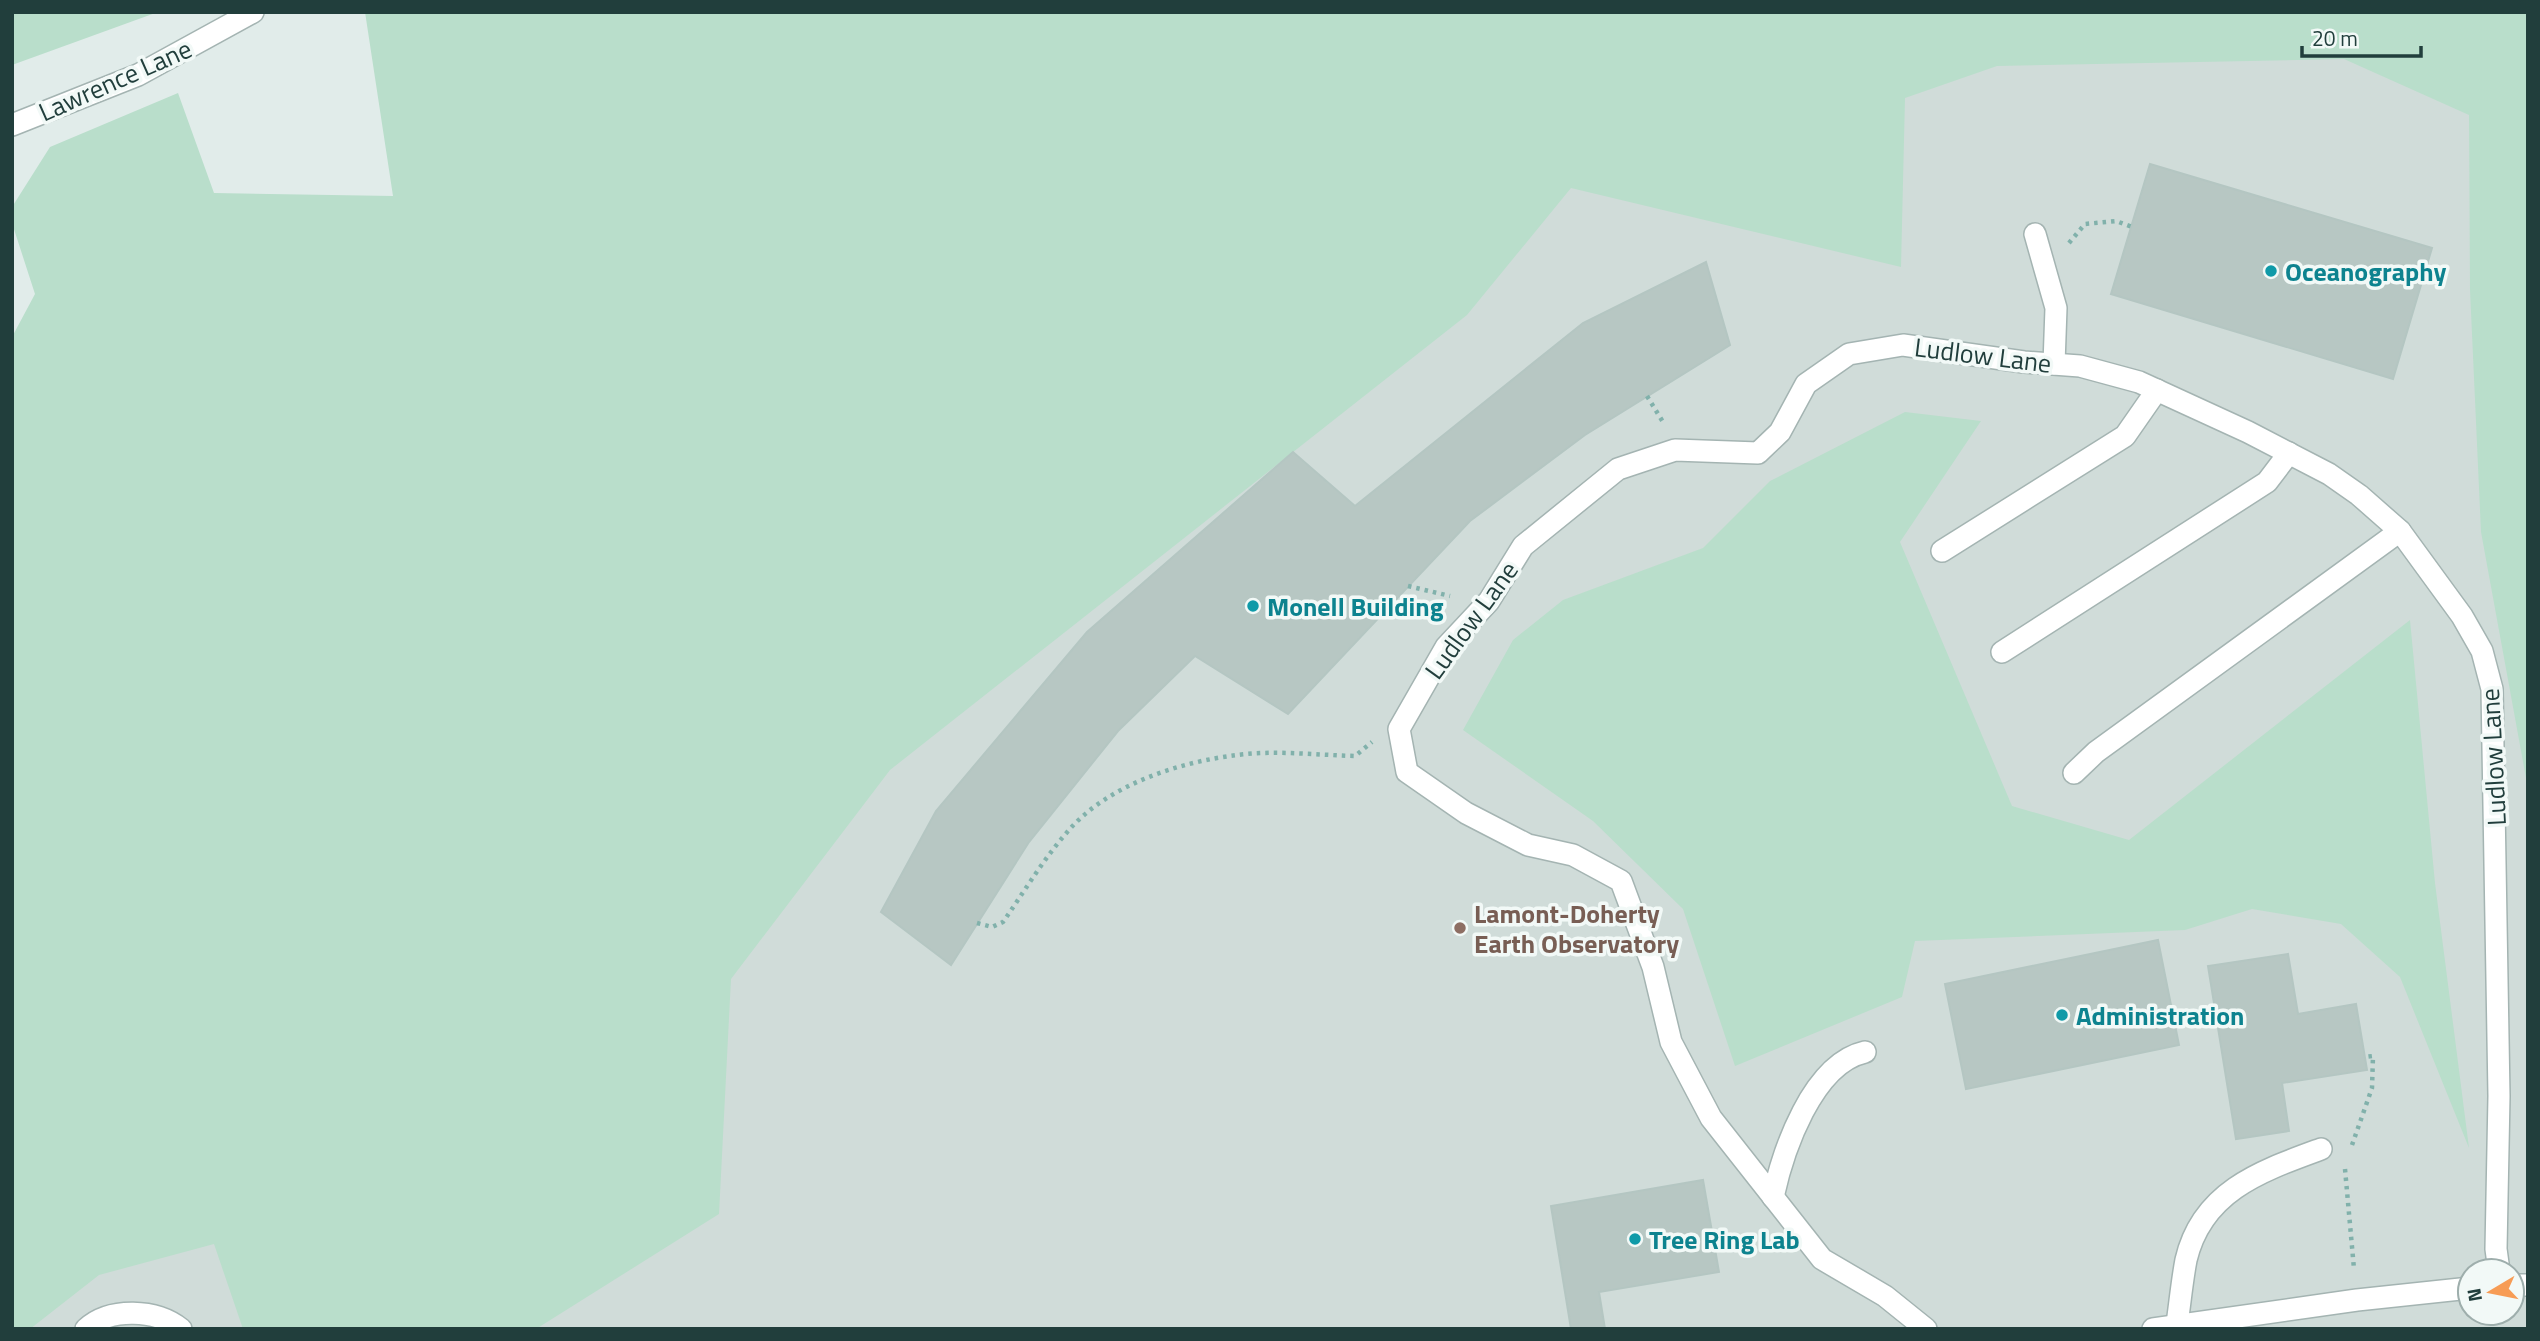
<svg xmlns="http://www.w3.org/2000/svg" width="2540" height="1341" font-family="'Titillium Web',sans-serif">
<rect width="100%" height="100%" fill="#e1ecea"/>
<path fill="#d0dcd9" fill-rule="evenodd" d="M2528,12V1329H12L1444,93ZM2470,1271H2512V1313H2470Z"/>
<g fill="#b9decb">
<path d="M12,12H158L12,65Z"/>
<path d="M365,12H2528V789L2481,532L2470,290L2469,115L2344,59L1997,66L1905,98L1901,267L1571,188L1467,315L890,770L731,979L719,1214L536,1329H243L214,1244L99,1275L30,1329H12V337L35,294L12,223V207L50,147L178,93L214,193L393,196Z"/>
<path d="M1905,412L1981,421L1900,542L2012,806L2129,840L2410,620L2435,883L2469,1148L2400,977L2341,924L2252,909L2185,930L1915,941L1902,997L1735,1066L1683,909L1593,821L1463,730L1513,640L1563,600L1703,548L1770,481Z"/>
</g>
<g fill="#b7c7c3" stroke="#b4c6c2" stroke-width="2">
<path d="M2150,164L2432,248L2393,379L2111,294Z"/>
<path d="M1706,262L1730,345L1585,435L1470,521L1288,714L1195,656L1118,731L1029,842L951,965L881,912L936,811L1087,632L1293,452L1355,506L1583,323Z"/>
<path d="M2158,940L2179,1045L1966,1089L1945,984Z"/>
<path d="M2288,954L2298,1014L2356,1004L2367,1070L2282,1083L2289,1131L2236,1139L2208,966Z"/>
<path d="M1703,1180L1719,1272L1599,1292L1605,1329H1571L1551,1206Z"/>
</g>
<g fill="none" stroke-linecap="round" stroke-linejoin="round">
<g stroke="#a4b4b2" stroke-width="24">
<g id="minor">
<path d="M12,125L138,75L253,12"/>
<path d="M2035,234L2056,308L2054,364"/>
<path d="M1942,551L2125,436L2157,390"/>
<path d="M2002,652L2267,482L2289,453"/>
<path d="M2074,773L2096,752L2400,531"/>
<path d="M1773,1197C1783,1151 1812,1064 1865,1052"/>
<path d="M2512,1285H2528"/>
<path d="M2177,1324C2180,1303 2182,1281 2186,1260C2202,1191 2261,1171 2321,1149"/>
<path d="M86,1329C110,1307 156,1309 181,1329"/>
<path d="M1926,1329L1885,1296L1822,1259L1711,1118L1671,1042L1653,967L1621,881L1573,855L1528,845L1466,813L1407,772L1399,729L1446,647L1489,601L1523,546L1618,469L1675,450L1758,453L1780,432L1806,384L1849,354L1903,345L2024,362L2080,366L2139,382L2248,432L2329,474L2359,495L2400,531L2462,616L2482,651L2492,689L2499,1096L2496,1249L2499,1271"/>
<path d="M2153,1329L2357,1300L2470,1288"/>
</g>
</g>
<g stroke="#81b1ab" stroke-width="4.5" stroke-dasharray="3.5 5" stroke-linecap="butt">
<path d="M2069,243L2085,224L2116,221L2132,227"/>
<path d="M1647,396L1663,422"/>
<path d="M1408,586L1450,596"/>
<path d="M977,923L992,927L1003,922C1024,892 1044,858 1069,830C1108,785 1179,762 1237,755C1276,750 1316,755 1355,756L1372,742"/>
<path d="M2352,1145L2372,1088L2373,1056L2365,1057"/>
<path d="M2345,1169L2354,1269"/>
</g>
<use href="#minor" stroke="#fff" stroke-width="21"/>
</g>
<g fill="#0f9aa8" stroke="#f2f9f7" stroke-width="2.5">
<circle cx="2271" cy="271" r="7"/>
<circle cx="1253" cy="606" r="7"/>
<circle cx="2062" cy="1015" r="7"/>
<circle cx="1635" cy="1239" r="7"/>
</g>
<circle fill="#8d6e63" stroke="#f2f9f7" stroke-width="2.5" cx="1460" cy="928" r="7"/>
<g text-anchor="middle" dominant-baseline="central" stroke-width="7" stroke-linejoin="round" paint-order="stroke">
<g font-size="26" fill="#213e3c" stroke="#f2f9f7">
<text transform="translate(115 80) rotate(-24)">Lawrence Lane</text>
<text transform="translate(1983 355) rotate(7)">Ludlow Lane</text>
<text transform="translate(1471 620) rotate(-54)">Ludlow Lane</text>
<text transform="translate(2493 757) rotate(-93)">Ludlow Lane</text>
</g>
<g font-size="26" font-weight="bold" fill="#0d838f" stroke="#f2f9f7" text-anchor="start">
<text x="2285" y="271">Oceanography</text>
<text x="1267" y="606">Monell Building</text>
<text x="2076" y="1015">Administration</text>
<text x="1649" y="1239">Tree Ring Lab</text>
</g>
<g font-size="26" font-weight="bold" fill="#785e54" stroke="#f2f9f7" text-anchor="start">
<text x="1474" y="913">Lamont-Doherty<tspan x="1474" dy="30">Earth Observatory</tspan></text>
</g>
</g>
<rect width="2540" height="1341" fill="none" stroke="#213e3c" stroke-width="28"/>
<g transform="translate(2491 1292) rotate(260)"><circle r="33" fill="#f2f9f7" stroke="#9eaeac" stroke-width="2"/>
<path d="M0-5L12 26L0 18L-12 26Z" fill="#f79c55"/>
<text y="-10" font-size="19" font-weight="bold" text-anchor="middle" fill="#213e3c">N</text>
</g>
<path d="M2302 46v10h119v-10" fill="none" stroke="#213e3c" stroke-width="3.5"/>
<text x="2312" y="46" font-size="21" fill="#213e3c" stroke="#f2f9f7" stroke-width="5" paint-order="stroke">20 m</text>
</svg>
